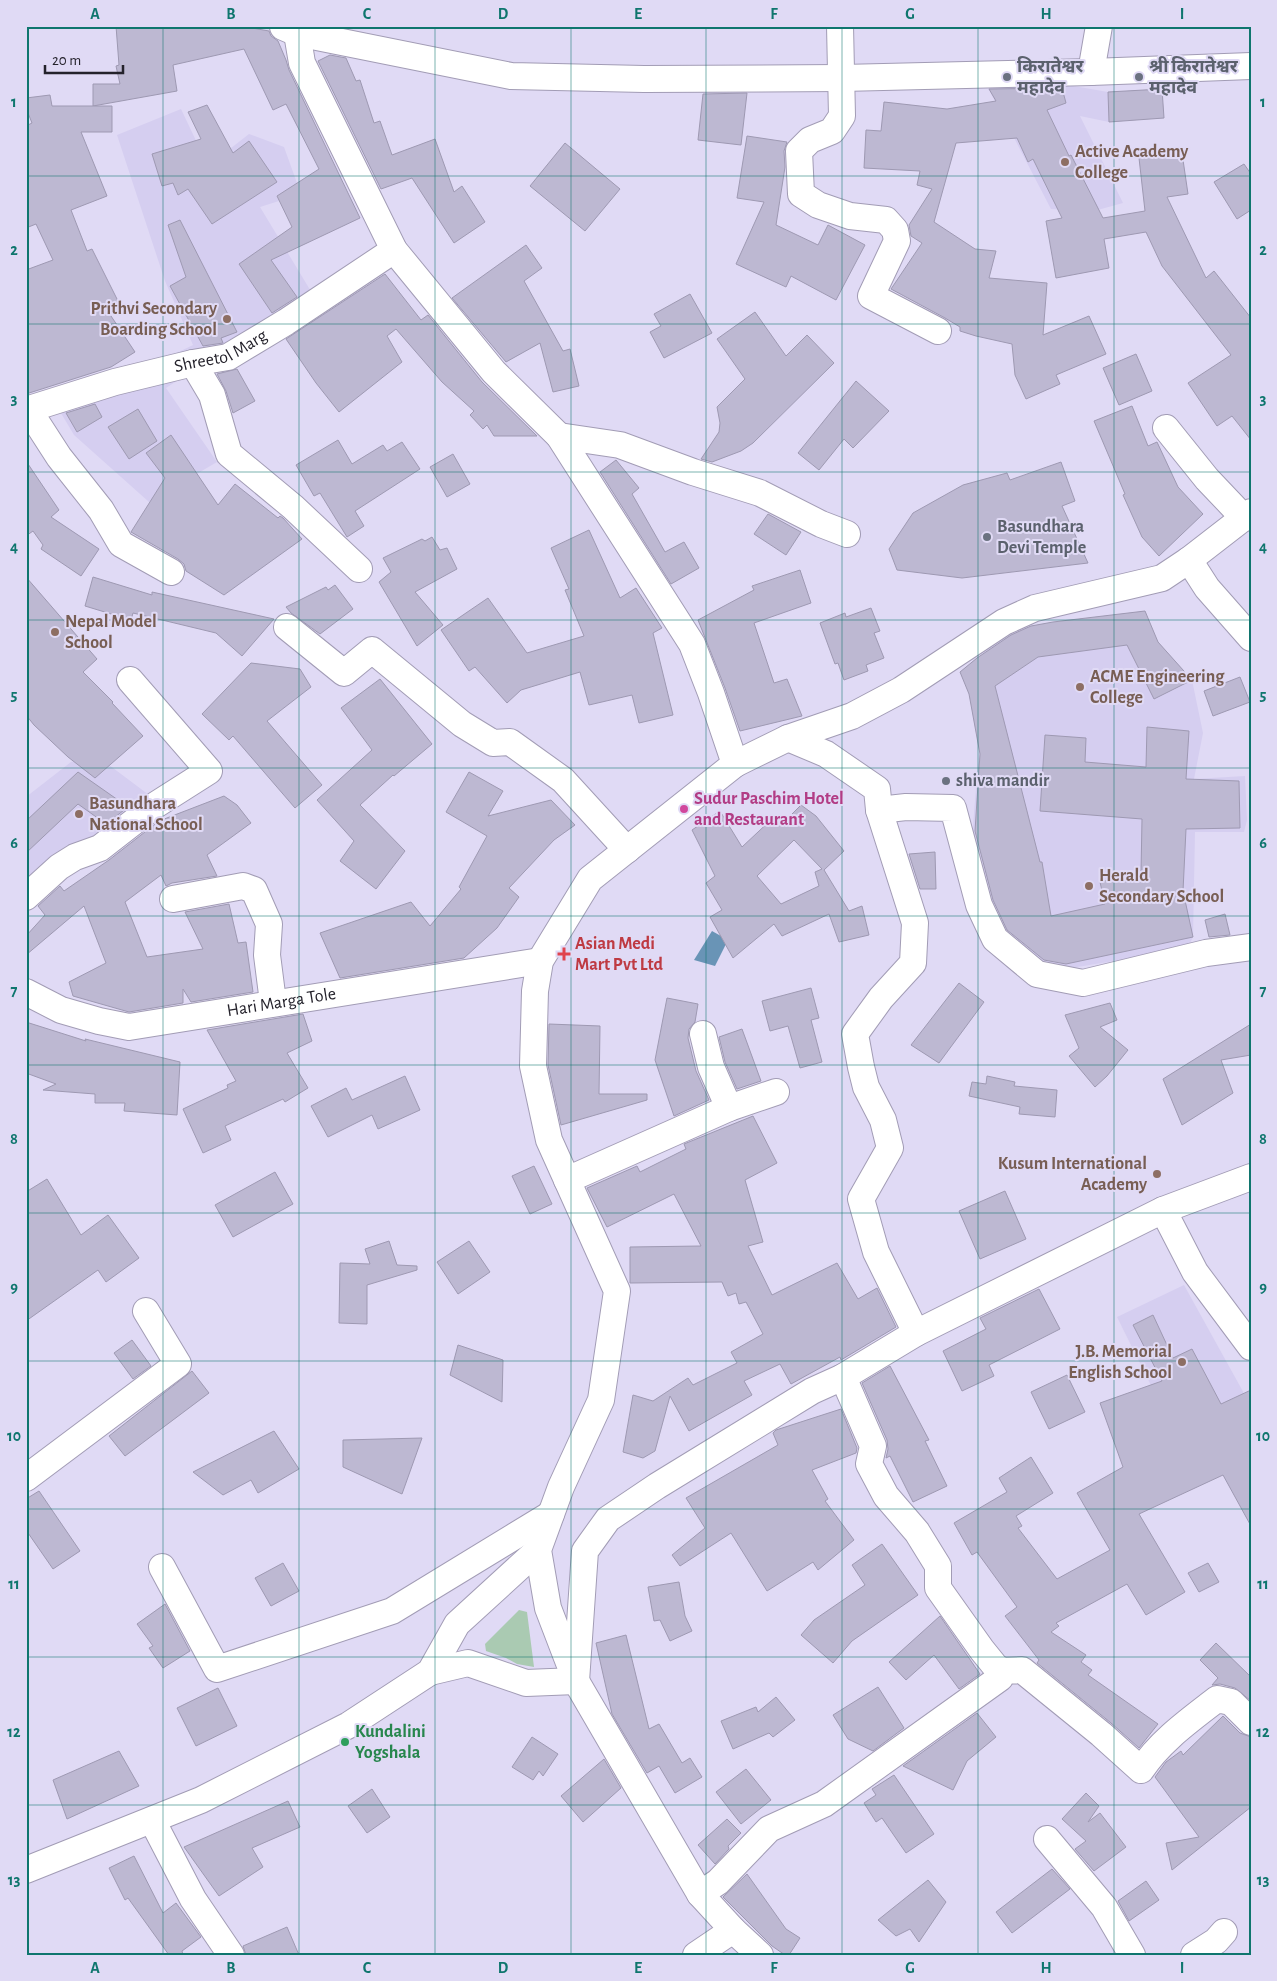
<svg xmlns="http://www.w3.org/2000/svg" width="1277" height="1981" font-family="'Alegreya Sans','Noto Sans Devanagari',sans-serif">
<rect width="100%" height="100%" fill="#e0daf5"/>
<g fill="#d5cef0">
<path d="M1062,84L1108,92L1162,89L1164,118L1109,122L1080,116L1123,203L1094,211L1051,209L988,88Z"/>
<path d="M181,109L208,166L249,134L284,147L301,194L260,207L312,293L166,388L217,462L149,502L74,435L55,403L150,366L193,345L165,281L117,135Z"/>
<path d="M1145,611L1158,642L1192,680L1203,733L1194,779L1245,776L1247,820L1244,832H1195L1193,937L1187,949L1059,970L1026,958L997,933L972,839L979,750L969,694L960,672L1000,639L1021,628L1053,622Z"/>
<path d="M93,753L153,798L112,831L70,845L26,889V797L71,762Z"/>
<path d="M1184,1285L1251,1406L1192,1468L1117,1317Z"/>
</g>
<path fill="#aacab2" d="M519,1610L527,1612L534,1667L517,1664L506,1658L486,1651L485,1644Z"/>
<path fill="#6994b6" d="M712,931L728,940L715,966L694,960Z"/>
<g fill="#bdb8d2" stroke="#9e99b2" fill-rule="evenodd">
<path d="M116,26H241L269,31L271,36L278,41L286,60L289,70L360,218L271,260L297,297L272,313L239,264L292,227L277,196L319,169L286,104L273,110L244,49L173,65L177,91L93,106V84H120L116,66L119,65Z"/>
<path d="M330,55L346,58L356,81L360,80L374,123L380,121L392,155L435,139L454,192L462,186L485,222L454,243L412,178L381,189L318,61Z"/>
<path d="M1062,88L1066,103L1047,110L1069,156L1071,155L1103,218L1145,211L1139,158L1182,153L1188,194L1167,197L1206,278L1214,271L1251,318V440L1232,416L1217,426L1188,383L1231,355L1162,266L1146,232L1104,239L1109,268L1056,278L1046,221L1062,218L1033,159L1028,162L1017,138L956,143L934,222L975,249L996,251L989,278L1047,283L1043,335L1089,316L1106,354L1056,375L1060,384L1026,399L1015,375L1012,344L976,336L960,331V327L945,318L891,289L922,243L911,236L909,225L932,189L917,185L920,171L864,168L866,130L881,131L884,102L947,109L996,101L989,89Z"/>
<path d="M1162,89L1164,118L1109,122L1108,92Z"/>
<path d="M747,93L741,145L698,140L703,94Z"/>
<path d="M50,95L52,106H112V132H81L107,196L71,210L87,251L92,249L121,307L109,313L135,352L111,367L26,394V270L53,260L36,224L26,228V126L32,123L26,108V98Z"/>
<path d="M207,105L233,153L249,141L277,182L212,224L188,189L178,195L173,183L162,186L152,154L201,139L188,112Z"/>
<path d="M747,136L787,142L784,151L785,167L776,225L818,245L828,225L865,245L836,300L791,276L786,287L736,264L764,202L737,198Z"/>
<path d="M565,143L620,189L585,231L530,186Z"/>
<path d="M1244,164L1251,174V210L1237,219L1214,182Z"/>
<path d="M180,220L237,332L221,338L223,343L203,346L170,286L186,277L168,225Z"/>
<path d="M526,245L542,268L524,281L563,351L570,349L579,386L553,392L540,343L506,362L452,298Z"/>
<path d="M385,274L421,320L428,315L482,382L537,436H494L487,425L483,429L470,415L474,411L442,382L396,329L387,336L402,362L339,412L316,383L286,339Z"/>
<path d="M690,294L712,333L664,358L650,332L661,326L654,314Z"/>
<path d="M755,312L786,356L807,335L834,363L753,443L741,451L712,462L701,459L719,432L720,423L717,407L745,379L717,339Z"/>
<path d="M1136,354L1152,391L1119,405L1103,368Z"/>
<path d="M237,369L255,401L233,413L226,391L217,374Z"/>
<path d="M856,381L889,411L853,448L844,439L819,470L798,453Z"/>
<path d="M95,404L102,417L77,432L66,413Z"/>
<path d="M1132,406L1148,446L1157,442L1178,487L1203,514L1159,556L1142,537L1123,495L1125,494L1094,421Z"/>
<path d="M138,409L157,441L129,459L108,427Z"/>
<path d="M171,435L218,505L235,484L278,518L280,516L283,518L302,539L224,595L186,571L184,564L178,559L131,532L165,478L146,453Z"/>
<path d="M338,440L352,464L383,445L387,451L402,442L420,469L355,511L364,526L347,537L320,493L314,496L296,465Z"/>
<path d="M453,454L470,484L447,497L430,467Z"/>
<path d="M616,460L639,488L632,494L665,552L684,542L699,568L671,584L600,472Z"/>
<path d="M26,461L59,510L51,517L99,549L81,576L41,549L43,545L33,531L26,536Z"/>
<path d="M1061,462L1075,501L1062,506L1088,563L962,578L897,570L889,549L913,513L963,485L1007,473L1010,480Z"/>
<path d="M768,514L801,532L786,555L754,534Z"/>
<path d="M589,530L620,598L636,588L662,628L653,633L673,715L639,723L632,695L589,705L580,672L521,690L507,703L475,667L469,671L441,630L488,598L527,653L584,636L565,590L569,589L551,548Z"/>
<path d="M432,537L440,550L447,548L457,569L415,592L443,625L417,646L379,582L391,572L383,558L422,539L425,541Z"/>
<path d="M800,570L811,603L754,623L774,683L787,679L802,716L740,731L725,688L698,620L754,590L752,586Z"/>
<path d="M26,577L97,659L83,672L113,702L112,703L143,736L95,778L68,757L34,725L26,715Z"/>
<path d="M93,577L152,595V592L274,619L242,656L216,633L133,613L131,620L85,606Z"/>
<path d="M335,585L353,609L320,634L291,613L286,607L326,587L328,590Z"/>
<path d="M871,608L880,631L874,633L884,658L866,665L868,671L844,680L838,663L835,664L820,623L845,613L846,617Z"/>
<path d="M1145,611L1158,642L1192,680L1154,699L1127,645L1038,657L995,686L1040,862H1042L1051,916L1105,904L1100,882L1141,873L1142,819L1040,811L1045,735L1086,738L1085,762L1146,767L1147,727L1189,731L1186,779L1239,781L1240,828L1186,829L1183,891L1193,937L1066,964L1044,960L1007,930L993,900L975,831L980,754L969,694L960,672L977,658L1011,635L1031,626L1053,622Z"/>
<path d="M251,663L300,669L311,687L267,721L322,785L295,808L233,736L229,740L202,714Z"/>
<path d="M1240,677L1250,702L1213,716L1204,691Z"/>
<path d="M380,679L432,744L394,776L393,775L360,805L405,851L376,889L340,861L354,841L317,800L372,750L341,708Z"/>
<path d="M78,772L128,807L106,824L78,804L26,853V821Z"/>
<path d="M469,772L503,791L488,816L551,800L575,825L554,840L509,888L519,897L497,928L464,958L340,978L320,933L411,902L430,926L461,889L459,887L487,836L446,812Z"/>
<path d="M224,796L237,805L251,823L207,855L217,876L172,883L166,886L161,875L125,902L147,957L203,949L185,912L229,904L238,943L246,942L253,992L191,1002L183,989V1003L129,1012L73,996L69,982L106,963L84,906L26,955V936L45,915L38,906L60,886L64,891L109,860L159,821Z"/>
<path d="M801,805L816,816L844,851L824,870L849,911L862,906L869,935L839,942L829,914L782,936L774,924L733,958L710,917L722,910L706,883L715,876L692,830L720,811L742,847L774,817L781,825ZM794,840L822,869L815,872L819,886L781,904L757,876Z"/>
<path d="M935,852L936,889H920L909,854Z"/>
<path d="M1225,914L1230,935L1209,937L1205,920Z"/>
<path d="M959,983L984,1002L939,1063L911,1045Z"/>
<path d="M811,988L819,1018L811,1020L822,1062L800,1068L788,1026L770,1031L762,1001Z"/>
<path d="M667,998L698,1004L695,1022L689,1029L688,1038L696,1071L709,1100L674,1116L655,1060Z"/>
<path d="M1110,1003L1117,1020L1100,1027L1128,1050L1107,1076L1095,1087L1069,1056L1079,1048L1065,1015Z"/>
<path d="M303,1014L312,1041L287,1053L308,1088L285,1102L283,1099L225,1126L231,1140L203,1153L183,1109L228,1088L227,1085L236,1081L207,1030Z"/>
<path d="M26,1022L86,1041L85,1039L180,1062L177,1115L124,1111L125,1103H95V1094L43,1090L56,1084L26,1073Z"/>
<path d="M549,1024L600,1026L599,1094H647V1100L561,1125L548,1065Z"/>
<path d="M1251,1024V1055L1221,1060L1233,1093L1182,1125L1163,1079Z"/>
<path d="M742,1029L761,1081L737,1089L725,1062L719,1037Z"/>
<path d="M405,1076L420,1110L378,1129L372,1115L328,1137L311,1106L346,1088L352,1100Z"/>
<path d="M987,1076L1015,1082L1014,1086L1057,1090L1055,1117L1019,1114L1020,1107L969,1096L972,1082L986,1084Z"/>
<path d="M753,1116L777,1163L745,1180L763,1242L748,1246L772,1295L837,1263L858,1299L877,1288L896,1327L841,1360L840,1357L791,1384L780,1364L744,1381L752,1395L689,1431L670,1396L655,1451L643,1458L623,1452L633,1395L653,1401L688,1378L693,1385L737,1363L731,1352L763,1334L746,1302L739,1304L736,1293L728,1296L722,1282L630,1283V1247L701,1246L674,1194L607,1227L587,1188L637,1166L640,1172L686,1149L684,1144Z"/>
<path d="M534,1166L552,1204L530,1214L512,1176Z"/>
<path d="M275,1172L293,1204L233,1237L215,1205Z"/>
<path d="M47,1179L81,1235L108,1215L139,1258L106,1282L98,1270L26,1321V1192Z"/>
<path d="M1005,1191L1026,1239L980,1259L959,1211Z"/>
<path d="M389,1241L397,1265L417,1266V1270L367,1285V1324L339,1323L340,1263L370,1264L365,1249Z"/>
<path d="M469,1241L490,1272L458,1294L437,1262Z"/>
<path d="M1039,1289L1060,1329L989,1365L994,1376L962,1391L943,1351L986,1329L980,1318Z"/>
<path d="M1153,1315L1173,1358L1192,1349L1221,1404L1251,1390V1526L1223,1475L1139,1514L1185,1592L1146,1615L1127,1584L1056,1623L1059,1626L1051,1632L1086,1655L1081,1662L1092,1670L1088,1675L1158,1724L1139,1748L1111,1723L1037,1663L1039,1660L1005,1616L1017,1607L977,1552L972,1555L954,1523L1007,1492L999,1478L1031,1457L1053,1493L1016,1516L1022,1526L1018,1528L1057,1579L1110,1550L1077,1493L1123,1467L1100,1403L1162,1381L1133,1325Z"/>
<path d="M132,1340L151,1366L133,1379L114,1353Z"/>
<path d="M458,1345L503,1360L502,1402L450,1375Z"/>
<path d="M890,1366L929,1440L925,1441L947,1486L913,1502L890,1456L886,1458L888,1449L887,1440L862,1383Z"/>
<path d="M192,1371L209,1393L125,1456L109,1436Z"/>
<path d="M1067,1375L1085,1412L1049,1429L1031,1392Z"/>
<path d="M841,1409L857,1448L856,1453L812,1470L828,1499L825,1501L854,1540L818,1570L813,1562L767,1591L731,1533L680,1566L672,1555L705,1528L686,1498L778,1445L773,1433L776,1430Z"/>
<path d="M274,1431L299,1469L258,1493L251,1480L223,1495L193,1472Z"/>
<path d="M422,1438L402,1494L343,1467V1440Z"/>
<path d="M39,1491L80,1551L53,1569L26,1530V1499Z"/>
<path d="M882,1544L918,1595L852,1641L833,1663L801,1635L814,1620L865,1585L852,1565Z"/>
<path d="M283,1563L299,1591L271,1606L255,1578Z"/>
<path d="M1208,1563L1219,1582L1199,1592L1188,1573Z"/>
<path d="M679,1582L685,1616L692,1631L670,1641L660,1620L654,1621L648,1587Z"/>
<path d="M165,1604L190,1651L163,1668L149,1648L153,1646L137,1624Z"/>
<path d="M940,1616L980,1674L959,1689L934,1655L906,1680L889,1662Z"/>
<path d="M626,1635L649,1729L659,1724L682,1763L690,1758L702,1777L675,1793L659,1766L647,1773L612,1714L596,1643Z"/>
<path d="M1216,1643L1251,1677V1701L1235,1688L1220,1684L1212,1685L1218,1678L1200,1660Z"/>
<path d="M878,1687L904,1728L873,1751L848,1739L833,1715Z"/>
<path d="M218,1688L237,1726L196,1746L177,1708Z"/>
<path d="M776,1697L795,1720L773,1737L769,1733L733,1749L721,1721L756,1707L758,1712Z"/>
<path d="M977,1713L996,1737L967,1761L953,1790L903,1766Z"/>
<path d="M1223,1716L1240,1733L1251,1737V1807L1172,1870L1166,1843L1199,1837L1155,1777L1166,1762L1181,1751L1183,1755Z"/>
<path d="M532,1737L558,1754L543,1776L539,1771L533,1780L512,1767Z"/>
<path d="M119,1751L139,1786L67,1819L53,1780Z"/>
<path d="M604,1759L621,1788L583,1822L561,1796Z"/>
<path d="M746,1769L771,1800L741,1824L716,1792Z"/>
<path d="M894,1775L934,1834L906,1853L882,1818L876,1822L864,1803L876,1795L872,1789Z"/>
<path d="M372,1789L390,1817L367,1833L348,1806Z"/>
<path d="M1086,1793L1099,1806L1088,1822L1100,1813L1126,1847L1094,1871L1075,1849L1086,1841L1062,1819Z"/>
<path d="M288,1801L300,1827L252,1848L263,1867L219,1896L184,1847Z"/>
<path d="M727,1819L741,1833L728,1846L729,1849L715,1864L698,1845Z"/>
<path d="M134,1856L163,1913L176,1903L201,1937L182,1951L183,1955H169L128,1898L125,1900L109,1868Z"/>
<path d="M1052,1869L1070,1889L1012,1933L996,1912Z"/>
<path d="M747,1874L786,1929L800,1938L789,1955H785L772,1946L723,1897Z"/>
<path d="M928,1880L946,1902L919,1942L910,1929L896,1936L878,1920Z"/>
<path d="M1146,1881L1159,1900L1129,1921L1118,1901Z"/>
<path d="M287,1927L299,1955H246L243,1946Z"/>
</g>
<g fill="none" stroke-linecap="round" stroke-linejoin="round">
<g stroke="#a29cb5" stroke-width="28">
<g id="minor">
<path d="M298,26L297,33L302,63L394,250L494,372L559,436L692,644L711,693L735,764L590,879L540,961L535,991L533,1066L549,1140L617,1291L601,1400L561,1487L538,1550L548,1608L576,1681L700,1894L733,1930L760,1955"/>
<path d="M840,26L842,116L832,131L810,140L799,151L801,194L818,205L850,216L886,220L895,230L897,241L871,296L938,331"/>
<path d="M283,27L297,33L511,76L644,79L842,78L1091,72L1251,66"/>
<path d="M1091,72L1099,26"/>
<path d="M193,363L212,395L229,454L293,507L359,569"/>
<path d="M28,409L59,457L101,510L121,544L171,572"/>
<path id="s1" d="M26,410L115,382L193,363L228,357L286,322L394,250"/>
<path d="M1166,428L1207,479L1244,518"/>
<path d="M559,436L620,445L693,472L760,493L821,524L847,534"/>
<path d="M1189,560L1207,588L1251,638"/>
<path d="M287,627L344,673L372,650L462,724L493,743L510,742L563,780L627,850"/>
<path d="M788,738L826,754L877,789L879,810L915,923L913,963L881,998L855,1034L861,1067L866,1087L883,1120L890,1148L861,1199L876,1252L916,1333"/>
<path d="M735,764L788,738L852,716L901,690L1004,622L1035,608L1162,578L1189,560L1251,512"/>
<path d="M879,810L906,807L953,808L979,905L995,939L1037,974L1083,983L1206,953L1251,947"/>
<path d="M26,897L59,867L75,857L100,848L154,806L209,771L130,680"/>
<path d="M173,899L243,886L254,890L269,924L267,955L273,1002"/>
<path id="s2" d="M26,992L61,1010L99,1021L129,1027L540,961"/>
<path d="M703,1034L711,1067L729,1108"/>
<path d="M567,1180L729,1108L776,1092"/>
<path d="M1163,1210L1195,1272L1251,1347"/>
<path d="M843,1377L873,1446L869,1464L886,1496L917,1532L938,1566V1588L982,1650L999,1671L1022,1670L1101,1734L1141,1770C1160,1741 1190,1720 1217,1699L1231,1702L1251,1722"/>
<path d="M26,1478L178,1364L146,1311"/>
<path d="M162,1567L217,1669L392,1611L551,1514"/>
<path d="M430,1672L468,1663L526,1683L576,1681L585,1551L608,1519L657,1486L812,1391L843,1377L916,1333L1163,1210L1251,1177"/>
<path d="M152,1820L193,1899L231,1955"/>
<path d="M1047,1839L1104,1907L1132,1955"/>
<path d="M26,1870L201,1800L349,1725L430,1672L457,1624L538,1550"/>
<path d="M700,1894L718,1882L769,1829L824,1804L1000,1678L1001,1670"/>
<path d="M696,1955L733,1930"/>
<path d="M1194,1955L1216,1941L1224,1932"/>
</g>
</g>
<use href="#minor" stroke="#fff" stroke-width="26"/>
</g>
<path fill="none" stroke="#0f766e" stroke-width="1" stroke-opacity="0.55" d="M163,26V1955M299,26V1955M435,26V1955M571,26V1955M706,26V1955M842,26V1955M978,26V1955M1114,26V1955M26,176H1251M26,324H1251M26,472H1251M26,620H1251M26,768H1251M26,916H1251M26,1065H1251M26,1213H1251M26,1361H1251M26,1509H1251M26,1657H1251M26,1805H1251"/>
<g fill="#6b7280" stroke="#e0daf5" stroke-width="2">
<circle cx="1007" cy="77" r="5"/>
<circle cx="1139" cy="77" r="5"/>
<circle cx="987" cy="537" r="5"/>
<circle cx="946" cy="781" r="5"/>
</g>
<g fill="#8d6e63" stroke="#e0daf5" stroke-width="2">
<circle cx="1065" cy="162" r="5"/>
<circle cx="227" cy="319" r="5"/>
<circle cx="55" cy="632" r="5"/>
<circle cx="1080" cy="687" r="5"/>
<circle cx="79" cy="814" r="5"/>
<circle cx="1089" cy="886" r="5"/>
<circle cx="1157" cy="1174" r="5"/>
<circle cx="1182" cy="1362" r="5"/>
</g>
<circle fill="#d1479c" stroke="#e0daf5" stroke-width="2" cx="684" cy="809" r="5"/>
<path fill="#e0444e" stroke="#e0daf5" stroke-width="2" d="M561.5 946.5h5v5h5v5h-5v5h-5v-5h-5v-5h5z"/>
<circle fill="#2e9e5b" stroke="#e0daf5" stroke-width="2" cx="345" cy="1742" r="5"/>
<g text-anchor="middle" dominant-baseline="central" stroke-width="4" stroke-linejoin="round" paint-order="stroke">
<g font-size="18" font-weight="bold" fill="#5b616d" stroke="#e0daf5" text-anchor="start">
<text x="1017" y="67">किरातेश्वर<tspan x="1017" dy="21">महादेव</tspan></text>
<text x="1149" y="67">श्री किरातेश्वर<tspan x="1149" dy="21">महादेव</tspan></text>
<text x="997" y="527">Basundhara<tspan x="997" dy="21">Devi Temple</tspan></text>
<text x="956" y="781">shiva mandir</text>
</g>
<g font-size="18" font-weight="bold" fill="#785e54" stroke="#e0daf5" text-anchor="start">
<text x="1075" y="152">Active Academy<tspan x="1075" dy="21">College</tspan></text>
<text x="217" y="309" text-anchor="end">Prithvi Secondary<tspan x="217" dy="21">Boarding School</tspan></text>
<text x="65" y="622">Nepal Model<tspan x="65" dy="21">School</tspan></text>
<text x="1090" y="677">ACME Engineering<tspan x="1090" dy="21">College</tspan></text>
<text x="89" y="804">Basundhara<tspan x="89" dy="21">National School</tspan></text>
<text x="1099" y="876">Herald<tspan x="1099" dy="21">Secondary School</tspan></text>
<text x="1147" y="1164" text-anchor="end">Kusum International<tspan x="1147" dy="21">Academy</tspan></text>
<text x="1172" y="1352" text-anchor="end">J.B. Memorial<tspan x="1172" dy="21">English School</tspan></text>
</g>
<g font-size="18" fill="#24222b" stroke="#e0daf5">
<text stroke="none"><textPath href="#s1" startOffset="204">Shreetol Marg</textPath></text>
<text stroke="none"><textPath href="#s2" startOffset="264">Hari Marga Tole</textPath></text>
</g>
<g font-size="18" font-weight="bold" fill="#b23c85" stroke="#e0daf5" text-anchor="start">
<text x="694" y="799">Sudur Paschim Hotel<tspan x="694" dy="21">and Restaurant</tspan></text>
</g>
<g font-size="18" font-weight="bold" fill="#be3a42" stroke="#e0daf5" text-anchor="start">
<text x="575" y="944">Asian Medi<tspan x="575" dy="21">Mart Pvt Ltd</tspan></text>
</g>
<g font-size="18" font-weight="bold" fill="#27864d" stroke="#e0daf5" text-anchor="start">
<text x="355" y="1732">Kundalini<tspan x="355" dy="21">Yogshala</tspan></text>
</g>
</g>
<rect width="1277" height="1981" fill="none" stroke="#e0daf5" stroke-width="55"/>
<path d="M45 65v8h78v-8" fill="none" stroke="#24222b" stroke-width="2.5"/>
<text x="52" y="65" font-size="15" fill="#24222b" stroke="#e0daf5" stroke-width="4" paint-order="stroke">20 m</text>
<rect x="28" y="28" width="1222" height="1926" fill="none" stroke="#0f766e" stroke-width="2"/>
<g font-size="16" text-anchor="middle" font-weight="bold" fill="#0f766e">
<text x="95" y="19">A</text>
<text x="231" y="19">B</text>
<text x="367" y="19">C</text>
<text x="503" y="19">D</text>
<text x="638" y="19">E</text>
<text x="774" y="19">F</text>
<text x="910" y="19">G</text>
<text x="1046" y="19">H</text>
<text x="1182" y="19">I</text>
<text x="14" y="107">1</text>
<text x="1263" y="107">1</text>
<text x="14" y="255">2</text>
<text x="1263" y="255">2</text>
<text x="14" y="404">3</text>
<text x="1263" y="404">3</text>
<text x="14" y="552">4</text>
<text x="1263" y="552">4</text>
<text x="14" y="700">5</text>
<text x="1263" y="700">5</text>
<text x="14" y="848">6</text>
<text x="1263" y="848">6</text>
<text x="14" y="996">7</text>
<text x="1263" y="996">7</text>
<text x="14" y="1144">8</text>
<text x="1263" y="1144">8</text>
<text x="14" y="1292">9</text>
<text x="1263" y="1292">9</text>
<text x="14" y="1441">10</text>
<text x="1263" y="1441">10</text>
<text x="14" y="1589">11</text>
<text x="1263" y="1589">11</text>
<text x="14" y="1737">12</text>
<text x="1263" y="1737">12</text>
<text x="14" y="1885">13</text>
<text x="1263" y="1885">13</text>
<text x="95" y="1973">A</text>
<text x="231" y="1973">B</text>
<text x="367" y="1973">C</text>
<text x="503" y="1973">D</text>
<text x="638" y="1973">E</text>
<text x="774" y="1973">F</text>
<text x="910" y="1973">G</text>
<text x="1046" y="1973">H</text>
<text x="1182" y="1973">I</text>
</g>
</svg>
